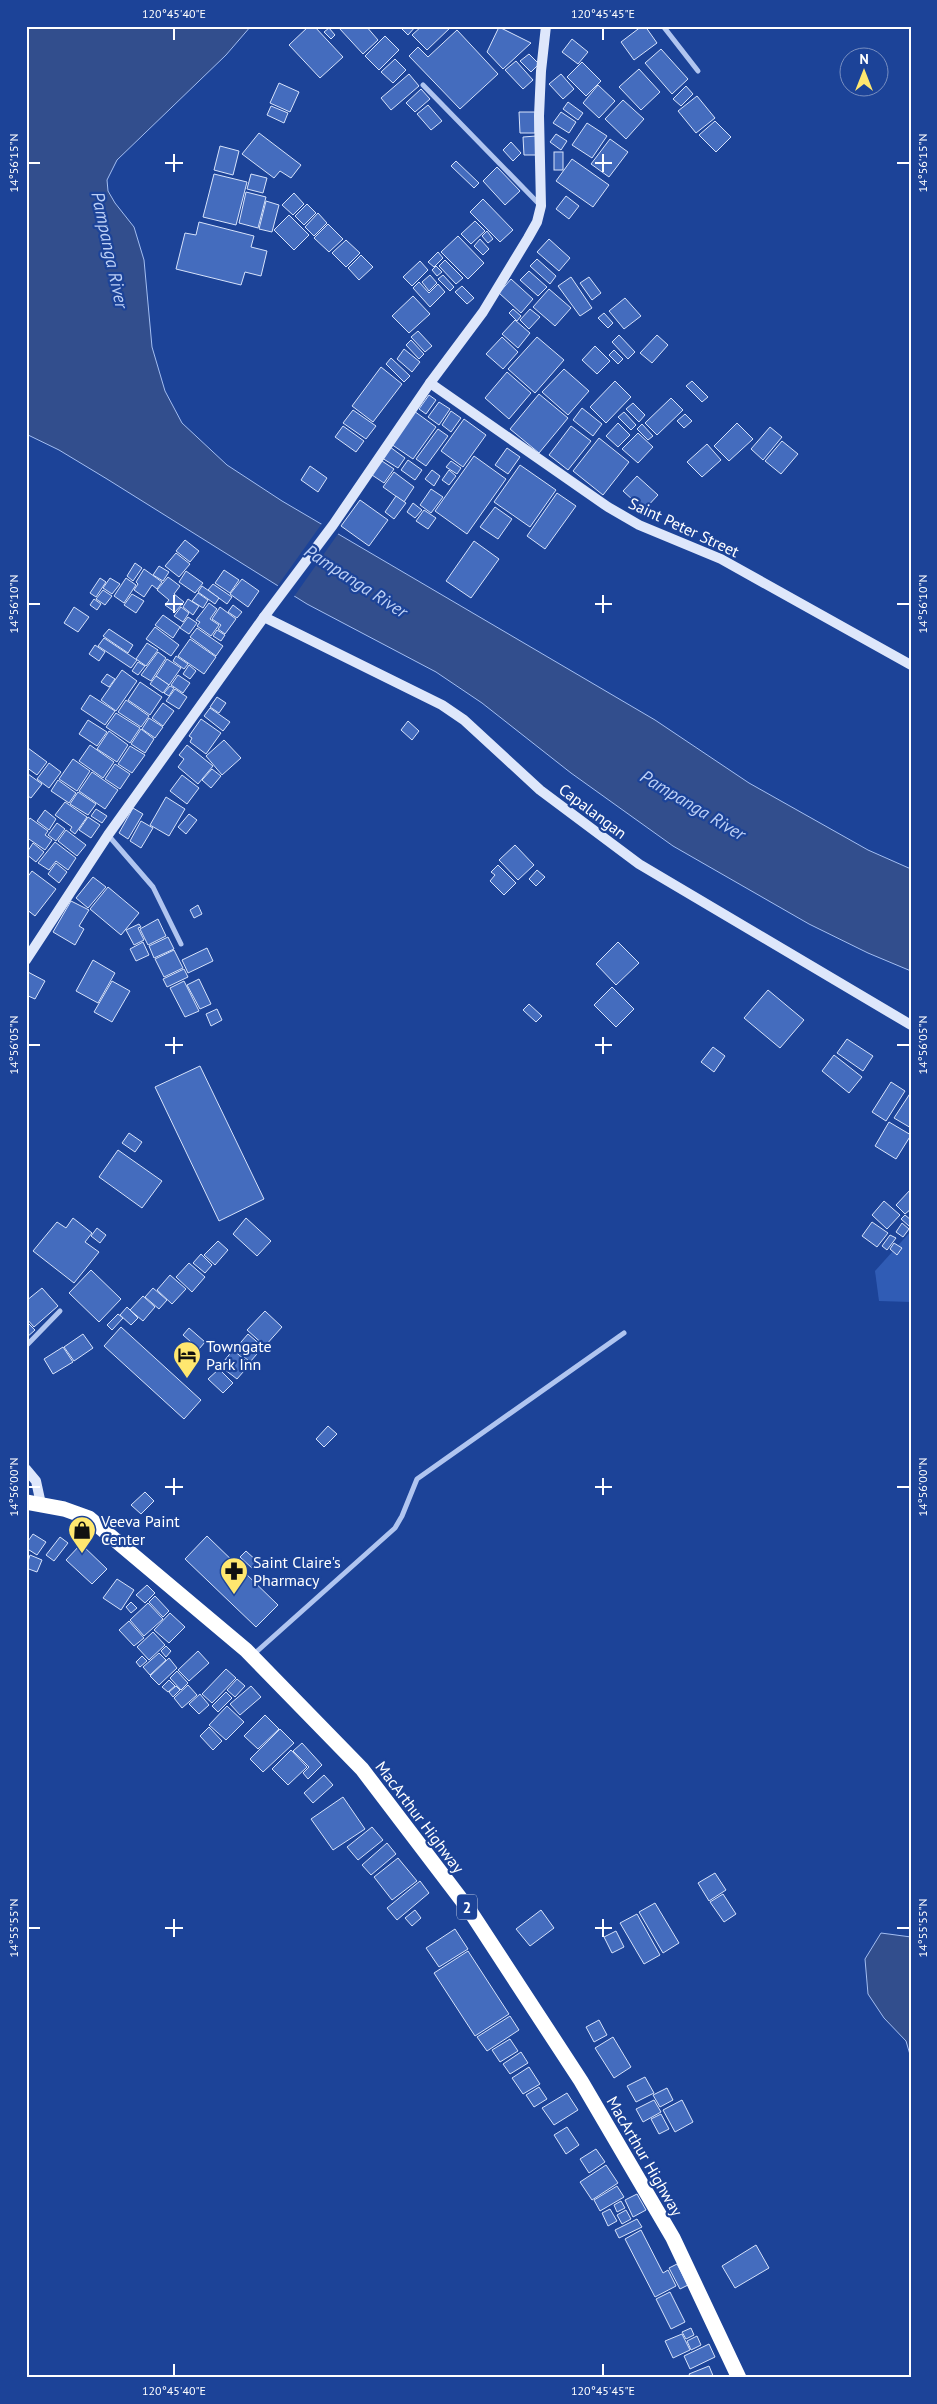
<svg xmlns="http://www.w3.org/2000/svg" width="937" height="2404" font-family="'PT Sans',sans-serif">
<rect width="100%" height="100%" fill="#1c4398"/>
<path fill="#305cb5" d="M911,1231V1302L879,1301L875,1271Z"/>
<g fill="#324e8d" stroke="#a3bef2">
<path d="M26,26H251L226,55L117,160L107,180L108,191L115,203L134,227L144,260L152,347L165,391L182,423L227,465L282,501L655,720L749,783L868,850L911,869V971L868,953L809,924L673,846L571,773L482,703L436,672L307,604L107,479L59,450L26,434Z"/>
<path d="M881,1933L911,1937V2058L906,2041L884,2018L868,1994L865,1959Z"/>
</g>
<path fill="#1c4398" d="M323,522L340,531L293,598L276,588Z"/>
<g fill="#446cbe" stroke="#d7e3fb">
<path d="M309,26H314L343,57L320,78L289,45Z"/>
<path d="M341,26H366L378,40L363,54L339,28Z"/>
<path d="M399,26H416L408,35Z"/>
<path d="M422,26H452L427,50L412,35Z"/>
<path d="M642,26H645L657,43L634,60L621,42Z"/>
<path d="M499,27L531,43L503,69L487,52Z"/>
<path d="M329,28L335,35L331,39L324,32Z"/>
<path d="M457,30L498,74L460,109L409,56L418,47L428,57Z"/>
<path d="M385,36L399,50L379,70L365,56Z"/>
<path d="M572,39L588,52L578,64L562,52Z"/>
<path d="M661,49L688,79L672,94L645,63Z"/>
<path d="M529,54L539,64L531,72L520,61Z"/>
<path d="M395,59L406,70L393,83L381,72Z"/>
<path d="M516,61L533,80L523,89L505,70Z"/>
<path d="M582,62L601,81L586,96L567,77Z"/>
<path d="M639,69L660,92L641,110L619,87Z"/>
<path d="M409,74L419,86L391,110L381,98Z"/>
<path d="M561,74L574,89L563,99L549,84Z"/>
<path d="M279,83L299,92L290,112L270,103Z"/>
<path d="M598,85L615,101L599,118L583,103Z"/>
<path d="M686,86L693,94L681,106L673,99Z"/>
<path d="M421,89L430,99L415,112L406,103Z"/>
<path d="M697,96L715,118L696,133L678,111Z"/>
<path d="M623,100L644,119L626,139L605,119Z"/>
<path d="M568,102L583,113L578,120L563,109Z"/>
<path d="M428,105L442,121L431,130L417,114Z"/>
<path d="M271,106L288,113L284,123L267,115Z"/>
<path d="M519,112H535V133H520Z"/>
<path d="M561,112L576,122L569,133L553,123Z"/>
<path d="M715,121L731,137L716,152L699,135Z"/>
<path d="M587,123L607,136L592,158L572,145Z"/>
<path d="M259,133L301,165L291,178L280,171L274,178L242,154Z"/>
<path d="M556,134L567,141L561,150L550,142Z"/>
<path d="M536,136L537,155H524L523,137Z"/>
<path d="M610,139L628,152L609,177L591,164Z"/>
<path d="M511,142L521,153L513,161L503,150Z"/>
<path d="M220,146L239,151L233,175L214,170Z"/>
<rect x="554" y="152" width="9" height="18"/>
<path d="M572,159L609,185L593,207L556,181Z"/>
<path d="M456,161L479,183L474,188L451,166Z"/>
<path d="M497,167L520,191L505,205L483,181Z"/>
<path d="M214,174L247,182L236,225L203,217Z"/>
<path d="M251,174L267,178L263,193L247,189Z"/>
<path d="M246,192L266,197L258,228L239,223Z"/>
<path d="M294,193L304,204L293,215L282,205Z"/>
<path d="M566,196L579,206L569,219L556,209Z"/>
<path d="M483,199L513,230L500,242L470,212Z"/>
<path d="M266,201L279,205L272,232L259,229Z"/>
<path d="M307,204L316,213L304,225L295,216Z"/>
<path d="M318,213L327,223L314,236L305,227Z"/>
<path d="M289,215L309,235L294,250L274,230Z"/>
<path d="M475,221L485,231L471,244L461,234Z"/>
<path d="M199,222L254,236L251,247L267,251L261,276L245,272L241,285L176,269L185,233L196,235Z"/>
<path d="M328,224L343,239L329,252L314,238Z"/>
<path d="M487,231L493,239L488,243L482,236Z"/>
<path d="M458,236L484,263L468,279L441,252Z"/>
<path d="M480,239L489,249L483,255L474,246Z"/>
<path d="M549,239L570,258L559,271L537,252Z"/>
<path d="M346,240L360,253L346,267L332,253Z"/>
<path d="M438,252L443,258L434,267L428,262Z"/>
<path d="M361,255L373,267L359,280L348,268Z"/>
<path d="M537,259L556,276L550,284L530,266Z"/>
<path d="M445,260L463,278L456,284L439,266Z"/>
<path d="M420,261L428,270L412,286L403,277Z"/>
<path d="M436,266L442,272L437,276L432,270Z"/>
<path d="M529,271L547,287L538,296L520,280Z"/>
<path d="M430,275L437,283L429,291L422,282Z"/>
<path d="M443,275L454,287L450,291L438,279Z"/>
<path d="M571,277L592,308L580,316L558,286Z"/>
<path d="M589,277L601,293L592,300L580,283Z"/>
<path d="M511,279L533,299L521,313L499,293Z"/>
<path d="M419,282L429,293L438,284L445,292L430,307L413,288Z"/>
<path d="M462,286L474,298L467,304L455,292Z"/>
<path d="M549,289L571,308L555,326L533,307Z"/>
<path d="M413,296L430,314L409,333L392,316Z"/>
<path d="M625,298L641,316L624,329L609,311Z"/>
<path d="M513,309L521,316L517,321L509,313Z"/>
<path d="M530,309L540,317L529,329L520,320Z"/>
<path d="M604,313L613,323L608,328L598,318Z"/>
<path d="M515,320L530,333L518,348L502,334Z"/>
<path d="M418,331L432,346L425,352L411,337Z"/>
<path d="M619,335L635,352L628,359L612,342Z"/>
<path d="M657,335L668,345L652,363L640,353Z"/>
<path d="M502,337L518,352L503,369L486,354Z"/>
<path d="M537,337L564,360L535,393L508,369Z"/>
<path d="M411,340L424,354L419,359L406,345Z"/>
<path d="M595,346L610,361L597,374L582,360Z"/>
<path d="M404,349L420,362L412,372L397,359Z"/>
<path d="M614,350L623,359L618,364L609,355Z"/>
<path d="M391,358L410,376L404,382L386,364Z"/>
<path d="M381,367L402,384L373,422L352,406Z"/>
<path d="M564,369L589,391L568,415L542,392Z"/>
<path d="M507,372L531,393L509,419L485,398Z"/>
<path d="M615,381L631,397L606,423L590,407Z"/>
<path d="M692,381L708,397L702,402L686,386Z"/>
<path d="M539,394L568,418L539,453L510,429Z"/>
<path d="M429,395L436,400L426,414L419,409Z"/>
<path d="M671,398L683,410L657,435L645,423Z"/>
<path d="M439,402L450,409L439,425L428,417Z"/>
<path d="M633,403L645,415L639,422L626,409Z"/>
<path d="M582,408L602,424L593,436L573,420Z"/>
<path d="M353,410L376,426L366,439L343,423Z"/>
<path d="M414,411L436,427L413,459L391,444Z"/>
<path d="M451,411L461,418L451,432L442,425Z"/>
<path d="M624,412L636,425L631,430L618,417Z"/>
<path d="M685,414L692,421L684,428L677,421Z"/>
<path d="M464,419L486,435L463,467L441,451Z"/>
<path d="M618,423L630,435L618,447L606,436Z"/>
<path d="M737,423L753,439L729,461L714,446Z"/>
<path d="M642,424L653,436L648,440L637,429Z"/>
<path d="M343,426L364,441L356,452L335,437Z"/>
<path d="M571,426L591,441L568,470L549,455Z"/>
<path d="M770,427L782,437L763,460L751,449Z"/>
<path d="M438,429L448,436L426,466L416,459Z"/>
<path d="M638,433L653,447L638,463L622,449Z"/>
<path d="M599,438L629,462L603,495L573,471Z"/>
<path d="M782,441L798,454L781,474L765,461Z"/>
<path d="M707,444L721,460L702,477L687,462Z"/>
<path d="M390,447L405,458L398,468L382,458Z"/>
<path d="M507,448L520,457L508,474L495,465Z"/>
<path d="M474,456L506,479L467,534L435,511Z"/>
<path d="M379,459L394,469L384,483L369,473Z"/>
<path d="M408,460L422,470L415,480L401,470Z"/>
<path d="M451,461L461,468L457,474L446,467Z"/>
<path d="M520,465L556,490L530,527L494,502Z"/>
<path d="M310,466L327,478L318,492L301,480Z"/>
<path d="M432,470L440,476L434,486L425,479Z"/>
<path d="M449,470L456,476L449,485L442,480Z"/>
<path d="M394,472L414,487L404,502L383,487Z"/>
<path d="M637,476L658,495L644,510L623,491Z"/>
<path d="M431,489L443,497L431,513L420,505Z"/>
<path d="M557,493L576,506L545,549L527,536Z"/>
<path d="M396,496L406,503L394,519L385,512Z"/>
<path d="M360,500L388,520L369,546L341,526Z"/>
<path d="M413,503L422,510L415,518L407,512Z"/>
<path d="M495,507L512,519L498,539L480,527Z"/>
<path d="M424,510L436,518L428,529L416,521Z"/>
<path d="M185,540L199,551L190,562L176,551Z"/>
<path d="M474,541L499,559L471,598L446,581Z"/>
<path d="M176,553L190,564L179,577L165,566Z"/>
<path d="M135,563L142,568L133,581L127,576Z"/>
<path d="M159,566L169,572L163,581L153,575Z"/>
<path d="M144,569L162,582L157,589L152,585L144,597L134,590L138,584L136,582Z"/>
<path d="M224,570L239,580L230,593L215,583Z"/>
<path d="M186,571L203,583L195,593L179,582Z"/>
<path d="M168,577L180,586L174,594L184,602L175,612L165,605L169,600L157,590Z"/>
<path d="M100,578L106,582L96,597L90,593Z"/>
<path d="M110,578L120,584L112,594L103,588Z"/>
<path d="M126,578L136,585L124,603L114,596Z"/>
<path d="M242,579L259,591L248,607L230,594Z"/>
<path d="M213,584L232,597L227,604L208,590Z"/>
<path d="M202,586L219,598L215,604L198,592Z"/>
<path d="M103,590L112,596L105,605L96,599Z"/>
<path d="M198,593L208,600L203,608L192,601Z"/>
<path d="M132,594L144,601L136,613L124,605Z"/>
<path d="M94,599L101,604L97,610L90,605Z"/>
<path d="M188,599L199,606L193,615L183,607Z"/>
<path d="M209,603L217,609L210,619L219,625L211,636L197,626L200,622L196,620Z"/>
<path d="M233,605L242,612L237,618L228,612Z"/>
<path d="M74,607L89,617L78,632L64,623Z"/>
<path d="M181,607L189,613L183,622L174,616Z"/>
<path d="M220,607L236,619L225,634L218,629L221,625L212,619Z"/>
<path d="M163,615L180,627L173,638L155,625Z"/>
<path d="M188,617L197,623L189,634L180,628Z"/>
<path d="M155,627L179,645L171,656L146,639Z"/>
<path d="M197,628L223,646L216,656L190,637Z"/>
<path d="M109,629L133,645L128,653L103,636Z"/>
<path d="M217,630L225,635L221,641L213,636Z"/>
<path d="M104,638L137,660L131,668L98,646Z"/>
<path d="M190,639L216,657L204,674L178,656Z"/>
<path d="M147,643L158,650L146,666L136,659Z"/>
<path d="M95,645L105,652L99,661L89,654Z"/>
<path d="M158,652L166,658L151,681L141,675Z"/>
<path d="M176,656L188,664L184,669L173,661Z"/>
<path d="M167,659L181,668L169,685L156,676Z"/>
<path d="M138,662L145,666L138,675L132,671Z"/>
<path d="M189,665L196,671L190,679L183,674Z"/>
<path d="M122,670L137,681L116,711L101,700Z"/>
<path d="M107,674L115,679L109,687L101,682Z"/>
<path d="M178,675L190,683L183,693L171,685Z"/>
<path d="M156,676L169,685L163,693L150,684Z"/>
<path d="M140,682L162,697L150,715L128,700Z"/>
<path d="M170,686L174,688L169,696L164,693Z"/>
<path d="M175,689L187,697L179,709L166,701Z"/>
<path d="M90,695L115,711L105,725L81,709Z"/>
<path d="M217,697L226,703L219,713L210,707Z"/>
<path d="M126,700L149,716L141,727L118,712Z"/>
<path d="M163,703L174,711L163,726L152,718Z"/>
<path d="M210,708L230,722L223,731L204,716Z"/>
<path d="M116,713L140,728L130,743L106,727Z"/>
<path d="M149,718L163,727L155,738L142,729Z"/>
<path d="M201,719L221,733L206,754L190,742L192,738L189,736Z"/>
<path d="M88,720L107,732L97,746L79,734Z"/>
<path d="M408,721L419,731L412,740L401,730Z"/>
<path d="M141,729L154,739L145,753L131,744Z"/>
<path d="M109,731L128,745L117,762L97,749Z"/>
<path d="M224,740L241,758L222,775L206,756Z"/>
<path d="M90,745L114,762L103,778L79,761Z"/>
<path d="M187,745L213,766L198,784L178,767L184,759L179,755Z"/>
<path d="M130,746L145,755L132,773L118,764Z"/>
<path d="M28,748L47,762L37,775L26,767Z"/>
<path d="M73,759L90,771L77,791L59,779Z"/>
<path d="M49,763L61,772L49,788L37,779Z"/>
<path d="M115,764L130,774L120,789L105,779Z"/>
<path d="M212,769L221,776L211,788L202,780Z"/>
<path d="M92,772L118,790L105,809L79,791Z"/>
<path d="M28,774L42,784L31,798L26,795V777Z"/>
<path d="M182,775L199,788L187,804L170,791Z"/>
<path d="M58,780L76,793L69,803L51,791Z"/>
<path d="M78,792L96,804L88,815L70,804Z"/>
<path d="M166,797L185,809L169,836L150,825Z"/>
<path d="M65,802L87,817L75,834L70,830L72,827L55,815Z"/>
<path d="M133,808L143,814L128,839L119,833Z"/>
<path d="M96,809L107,816L102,823L91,816Z"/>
<path d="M45,810L56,819L49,830L37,821Z"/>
<path d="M189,814L197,820L186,834L178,827Z"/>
<path d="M88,817L100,825L91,838L79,830Z"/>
<path d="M30,818L48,831L45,835L52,840L45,850L26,837V824Z"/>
<path d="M141,821L153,828L141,848L130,841Z"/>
<path d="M57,823L65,829L56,841L48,835Z"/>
<path d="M66,830L86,845L77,856L58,841Z"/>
<path d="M55,842L76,858L68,870L56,861L49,870L38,863Z"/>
<path d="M33,843L44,852L36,862L26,854Z"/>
<path d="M515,845L534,865L518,880L499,860Z"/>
<path d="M56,863L67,872L59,883L48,874Z"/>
<path d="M498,865L516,883L504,895L490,881L495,875L491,872Z"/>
<path d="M537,870L545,877L536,886L529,879Z"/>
<path d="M32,871L56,889L35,916L26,909V879Z"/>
<path d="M93,877L106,887L88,908L76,898Z"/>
<path d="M108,887L139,913L121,935L90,909Z"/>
<path d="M71,901L89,910L79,926L84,929L75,945L53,932Z"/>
<path d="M198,905L202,914L194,918L190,910Z"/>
<path d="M158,919L166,936L148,945L140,929Z"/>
<path d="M139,924L141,927L138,928L144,940L134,945L126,930Z"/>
<path d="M168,937L174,949L154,958L149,946Z"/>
<path d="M143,942L149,955L136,961L130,949Z"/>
<path d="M618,942L639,963L616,985L596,964Z"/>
<path d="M207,948L213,961L188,973L182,960Z"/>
<path d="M174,950L183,968L164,977L155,959Z"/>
<path d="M93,960L115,973L98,1003L76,991Z"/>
<path d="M184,969L188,977L167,987L163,979Z"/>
<path d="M26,971L45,981L35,999L26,995Z"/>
<path d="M199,979L211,1004L200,1009L187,985Z"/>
<path d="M112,981L130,991L112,1022L94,1012Z"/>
<path d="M184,981L199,1011L185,1017L170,988Z"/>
<path d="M612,987L634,1009L616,1027L594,1005Z"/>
<path d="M768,990L804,1020L780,1048L744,1018Z"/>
<path d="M529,1004L542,1016L536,1022L523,1010Z"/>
<path d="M217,1009L222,1020L211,1026L206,1014Z"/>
<path d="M847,1039L873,1056L863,1071L837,1053Z"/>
<path d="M713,1047L725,1056L714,1072L701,1062Z"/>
<path d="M834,1055L862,1077L849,1093L822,1071Z"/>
<path d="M200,1066L264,1199L219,1221L155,1087Z"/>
<path d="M891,1082L905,1091L886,1121L872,1112Z"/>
<path d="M911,1092V1128L894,1118Z"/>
<path d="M889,1122L911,1135L896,1159L875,1146Z"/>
<path d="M129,1133L142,1142L135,1152L122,1143Z"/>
<path d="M118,1150L162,1181L142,1208L99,1177Z"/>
<path d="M911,1189V1209L905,1214L896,1205Z"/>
<path d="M884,1201L900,1215L887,1229L872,1215Z"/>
<path d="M905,1215L911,1220L909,1226L901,1219Z"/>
<path d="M73,1218L92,1233L85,1242L99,1252L74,1283L33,1251L57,1222L66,1228Z"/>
<path d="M246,1218L271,1241L257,1256L233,1234Z"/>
<path d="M872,1222L888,1233L877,1247L862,1236Z"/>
<path d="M902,1223L909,1229L903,1237L896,1232Z"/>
<path d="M97,1228L106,1235L100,1243L91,1236Z"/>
<path d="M890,1235L896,1238L887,1250L882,1246Z"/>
<path d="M218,1241L228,1250L215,1265L204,1255Z"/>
<path d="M894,1243L902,1248L897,1255L890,1249Z"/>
<path d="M201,1254L212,1265L205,1273L193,1263Z"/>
<path d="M189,1263L205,1277L192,1292L176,1277Z"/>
<path d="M91,1270L121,1299L99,1322L69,1293Z"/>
<path d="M170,1275L186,1289L172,1304L157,1290Z"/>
<path d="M42,1288L58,1306L34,1327L26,1318V1301Z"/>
<path d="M153,1288L167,1300L159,1309L145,1297Z"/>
<path d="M143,1296L155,1307L143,1321L130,1310Z"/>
<path d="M127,1307L138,1318L131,1325L120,1315Z"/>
<path d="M265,1311L282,1327L265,1346L247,1330Z"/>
<path d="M118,1314L123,1318L112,1330L107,1325Z"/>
<path d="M26,1321L35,1330L26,1338Z"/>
<path d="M121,1327L201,1400L184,1419L104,1346Z"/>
<path d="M189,1328L205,1342L199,1349L183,1335Z"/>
<path d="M83,1334L93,1348L74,1361L64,1347Z"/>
<path d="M248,1334L263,1347L250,1362L235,1349Z"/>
<path d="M63,1347L73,1362L53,1374L44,1359Z"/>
<path d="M233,1350L250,1364L237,1379L220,1366Z"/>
<path d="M219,1369L233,1383L223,1393L208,1379Z"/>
<path d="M328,1426L337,1434L324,1447L316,1439Z"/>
<path d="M145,1492L154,1501L141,1514L131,1505Z"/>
<path d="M33,1534L46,1542L37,1555L26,1548V1544Z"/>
<path d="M207,1536L278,1605L256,1627L185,1559Z"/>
<path d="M60,1537L68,1543L54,1561L46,1555Z"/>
<path d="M81,1544L107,1569L92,1584L66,1560Z"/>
<path d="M246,1551L259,1563L253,1569L240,1557Z"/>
<path d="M30,1555L42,1560L37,1572L26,1568Z"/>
<path d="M117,1579L134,1590L121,1610L103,1598Z"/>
<path d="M147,1585L155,1593L145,1603L136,1595Z"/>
<path d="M155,1596L169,1611L163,1617L149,1602Z"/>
<path d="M131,1602L137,1608L131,1613L126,1607Z"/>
<path d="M148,1603L163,1619L144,1636L130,1620Z"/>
<path d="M170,1613L185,1627L169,1643L154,1630Z"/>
<path d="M129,1621L144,1638L134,1646L119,1630Z"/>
<path d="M153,1632L165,1645L149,1660L137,1647Z"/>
<path d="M166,1646L171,1651L166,1657L161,1651Z"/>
<path d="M198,1651L209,1663L189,1681L178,1670Z"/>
<path d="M159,1653L166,1660L150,1675L143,1667Z"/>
<path d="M142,1656L147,1661L140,1667L136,1662Z"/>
<path d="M169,1658L177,1668L159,1685L150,1676Z"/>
<path d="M226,1669L236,1678L212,1703L202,1694Z"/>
<path d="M177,1671L188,1683L181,1690L170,1678Z"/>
<path d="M237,1679L245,1686L235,1697L227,1690Z"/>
<path d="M169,1680L175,1686L168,1692L162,1687Z"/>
<path d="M188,1685L197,1695L182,1708L174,1698Z"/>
<path d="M176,1686L180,1690L173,1697L169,1692Z"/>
<path d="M251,1686L261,1697L240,1715L230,1704Z"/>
<path d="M226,1692L232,1698L218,1712L212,1706Z"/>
<path d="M200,1694L209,1705L199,1714L189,1704Z"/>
<path d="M227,1706L244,1722L226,1740L209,1725Z"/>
<path d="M265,1715L279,1729L258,1749L244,1736Z"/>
<path d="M209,1727L222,1741L213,1750L200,1736Z"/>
<path d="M280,1729L294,1743L263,1772L250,1759Z"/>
<path d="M302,1743L322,1765L308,1779L303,1773L309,1767L293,1751Z"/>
<path d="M291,1750L307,1767L288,1785L272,1769Z"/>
<path d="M324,1775L333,1785L313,1803L304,1793Z"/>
<path d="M343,1797L365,1829L333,1850L311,1819Z"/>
<path d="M372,1827L383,1840L358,1860L347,1847Z"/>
<path d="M387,1843L396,1854L371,1875L362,1865Z"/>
<path d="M398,1858L417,1881L392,1900L374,1877Z"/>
<path d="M715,1873L726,1890L709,1901L698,1883Z"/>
<path d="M420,1881L429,1893L397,1920L387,1908Z"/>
<path d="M723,1894L736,1914L724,1922L710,1902Z"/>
<path d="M655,1903L679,1943L663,1953L639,1912Z"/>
<path d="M415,1910L421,1918L412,1926L405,1918Z"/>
<path d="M541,1910L554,1928L530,1946L516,1929Z"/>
<path d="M637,1914L660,1955L644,1964L620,1923Z"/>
<path d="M455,1929L468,1949L439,1967L426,1948Z"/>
<path d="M616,1931L624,1947L612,1953L604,1937Z"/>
<path d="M468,1951L509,2014L475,2036L434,1973Z"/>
<path d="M510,2016L519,2030L487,2051L477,2037Z"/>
<path d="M599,2020L607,2035L594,2042L586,2027Z"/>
<path d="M613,2037L631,2067L614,2078L595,2048Z"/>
<path d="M510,2039L518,2051L500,2062L492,2050Z"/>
<path d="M521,2052L528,2063L510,2074L503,2064Z"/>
<path d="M529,2067L540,2084L523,2094L512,2078Z"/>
<path d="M645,2077L654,2093L636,2102L627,2086Z"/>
<path d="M539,2087L547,2099L534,2107L526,2095Z"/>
<path d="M667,2088L673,2100L660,2107L653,2095Z"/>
<path d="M567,2093L578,2110L554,2125L542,2108Z"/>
<path d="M654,2100L661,2112L643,2122L636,2109Z"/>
<path d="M682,2100L693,2122L675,2132L663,2110Z"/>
<path d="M661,2114L669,2129L659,2134L651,2119Z"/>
<path d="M567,2127L579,2145L566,2154L554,2135Z"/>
<path d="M596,2149L605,2162L589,2173L580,2159Z"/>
<path d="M606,2165L618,2183L592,2200L580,2182Z"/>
<path d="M617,2186L624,2197L600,2211L594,2200Z"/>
<path d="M637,2194L646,2210L633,2217L625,2200Z"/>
<path d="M621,2201L625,2208L617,2212L614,2205Z"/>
<path d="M610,2209L617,2221L608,2226L602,2213Z"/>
<path d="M626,2210L631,2219L622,2224L617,2215Z"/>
<path d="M637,2219L642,2227L619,2238L615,2230Z"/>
<path d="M641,2230L663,2273L668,2270L676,2286L655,2297L625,2239Z"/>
<path d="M756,2245L769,2268L735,2288L722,2266Z"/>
<path d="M677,2264L688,2285L680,2289L669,2268Z"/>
<path d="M670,2292L685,2322L671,2329L656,2299Z"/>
<path d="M691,2328L694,2335L686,2339L682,2332Z"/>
<path d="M682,2334L690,2350L673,2358L665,2341Z"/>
<path d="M697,2336L701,2345L691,2350L687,2341Z"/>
<path d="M709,2344L715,2357L690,2369L684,2356Z"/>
<path d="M709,2366L714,2378H691L689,2374Z"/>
</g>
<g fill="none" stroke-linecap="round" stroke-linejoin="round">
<g stroke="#b0c5f0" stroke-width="5">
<path d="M663,26L698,71"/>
<path d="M423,85L539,204"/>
<path d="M108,835L153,887L181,944"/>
<path d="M26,1346L60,1311"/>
<path d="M254,1654L395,1528L402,1516L417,1479L624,1333"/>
</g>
<g stroke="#dee7fb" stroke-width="10">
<path d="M430,383L608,507L639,525L721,559L911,665"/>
<path d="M264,617L442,705L464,720L540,790L639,864L911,1025"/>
<path d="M26,960L108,835L264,617L333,525L430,383L483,312L528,238L537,222L541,206L539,116L541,71L546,26"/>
<path d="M26,1469L36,1481L41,1504"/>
</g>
<path stroke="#fff" stroke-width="15" d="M26,1502L64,1509L89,1518L246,1650L362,1769L470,1911L581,2081L673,2238L739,2378"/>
</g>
<path fill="none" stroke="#fff" stroke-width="2" d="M174,28V40M603,28V40M174,154V172M603,154V172M28,163H40M165,163H183M595,163H612M897,163H910M174,595V613M603,595V613M28,604H40M165,604H183M595,604H612M897,604H910M174,1037V1054M603,1037V1054M28,1045H40M165,1045H183M595,1045H612M897,1045H910M174,1478V1495M603,1478V1495M28,1487H40M165,1487H183M595,1487H612M897,1487H910M174,1919V1937M603,1919V1937M28,1928H40M165,1928H183M595,1928H612M897,1928H910M174,2364V2376M603,2364V2376"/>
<defs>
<g id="hotel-pin" transform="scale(1.4375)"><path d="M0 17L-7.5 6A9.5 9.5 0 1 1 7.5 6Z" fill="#ffe76f" stroke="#1c4398"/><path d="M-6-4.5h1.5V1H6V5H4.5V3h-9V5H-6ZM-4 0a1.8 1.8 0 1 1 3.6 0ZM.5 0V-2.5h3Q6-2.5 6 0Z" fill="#111"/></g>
<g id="shop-pin" transform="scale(1.4375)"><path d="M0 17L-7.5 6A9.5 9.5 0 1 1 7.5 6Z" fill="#ffe76f" stroke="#1c4398"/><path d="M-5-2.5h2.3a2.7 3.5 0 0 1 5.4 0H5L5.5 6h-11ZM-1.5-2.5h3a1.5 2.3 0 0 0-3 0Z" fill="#111"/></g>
<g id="pharmacy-pin" transform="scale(1.4375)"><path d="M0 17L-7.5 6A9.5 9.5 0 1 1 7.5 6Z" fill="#ffe76f" stroke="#1c4398"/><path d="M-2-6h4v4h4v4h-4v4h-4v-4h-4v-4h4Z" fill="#111"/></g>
</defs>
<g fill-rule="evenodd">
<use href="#hotel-pin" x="187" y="1355"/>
<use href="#shop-pin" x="82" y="1530"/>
<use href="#pharmacy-pin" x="234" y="1571"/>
</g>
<g text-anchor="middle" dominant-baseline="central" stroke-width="4.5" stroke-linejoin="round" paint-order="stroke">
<rect fill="#1c4398" stroke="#bbc7e0" stroke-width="1" x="457" y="1894.5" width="20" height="25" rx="4"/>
<g font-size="15" font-weight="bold" fill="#fff">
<text x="467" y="1907">2</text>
</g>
<g font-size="16" fill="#fff" stroke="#1c4398">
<text transform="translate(684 527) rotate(25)">Saint Peter Street</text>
<text transform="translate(593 811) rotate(37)">Capalangan</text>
<text transform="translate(420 1817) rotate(53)">MacArthur Highway</text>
<text transform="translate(645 2156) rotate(60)">MacArthur Highway</text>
</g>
<g font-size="16" fill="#fff" stroke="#1c4398" text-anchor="start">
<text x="206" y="1346">Towngate<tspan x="206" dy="18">Park Inn</tspan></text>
<text x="101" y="1521">Veeva Paint<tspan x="101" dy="18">Center</tspan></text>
<text x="253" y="1562">Saint Claire's<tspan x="253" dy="18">Pharmacy</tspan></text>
</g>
<g font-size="18" font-style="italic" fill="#bdd0f6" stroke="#1c4398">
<text transform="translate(110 250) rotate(78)">Pampanga River</text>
<text transform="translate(356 581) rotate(33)">Pampanga River</text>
<text transform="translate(693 805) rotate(31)">Pampanga River</text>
</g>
</g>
<rect width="937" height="2404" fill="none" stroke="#1c4398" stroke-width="55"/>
<g transform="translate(864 72)"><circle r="24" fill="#1c4398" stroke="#778ec1"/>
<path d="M0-4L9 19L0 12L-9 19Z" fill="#ffe76f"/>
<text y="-8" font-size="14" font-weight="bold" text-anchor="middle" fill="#ffffff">N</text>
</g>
<rect x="28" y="28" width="882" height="2348" fill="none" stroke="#fff" stroke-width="2"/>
<g font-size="12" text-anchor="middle" fill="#fff">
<text x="174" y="18">120°45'40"E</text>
<text x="603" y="18">120°45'45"E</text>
<text transform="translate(14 163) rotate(-90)" y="4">14°56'15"N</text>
<text transform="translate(923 163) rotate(-90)" y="4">14°56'15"N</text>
<text transform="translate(14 604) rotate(-90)" y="4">14°56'10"N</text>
<text transform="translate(923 604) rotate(-90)" y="4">14°56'10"N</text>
<text transform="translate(14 1045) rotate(-90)" y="4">14°56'05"N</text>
<text transform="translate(923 1045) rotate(-90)" y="4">14°56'05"N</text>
<text transform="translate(14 1487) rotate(-90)" y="4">14°56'00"N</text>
<text transform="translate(923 1487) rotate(-90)" y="4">14°56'00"N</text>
<text transform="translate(14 1928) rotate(-90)" y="4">14°55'55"N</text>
<text transform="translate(923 1928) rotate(-90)" y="4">14°55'55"N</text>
<text x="174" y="2395">120°45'40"E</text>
<text x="603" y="2395">120°45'45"E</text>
</g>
</svg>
